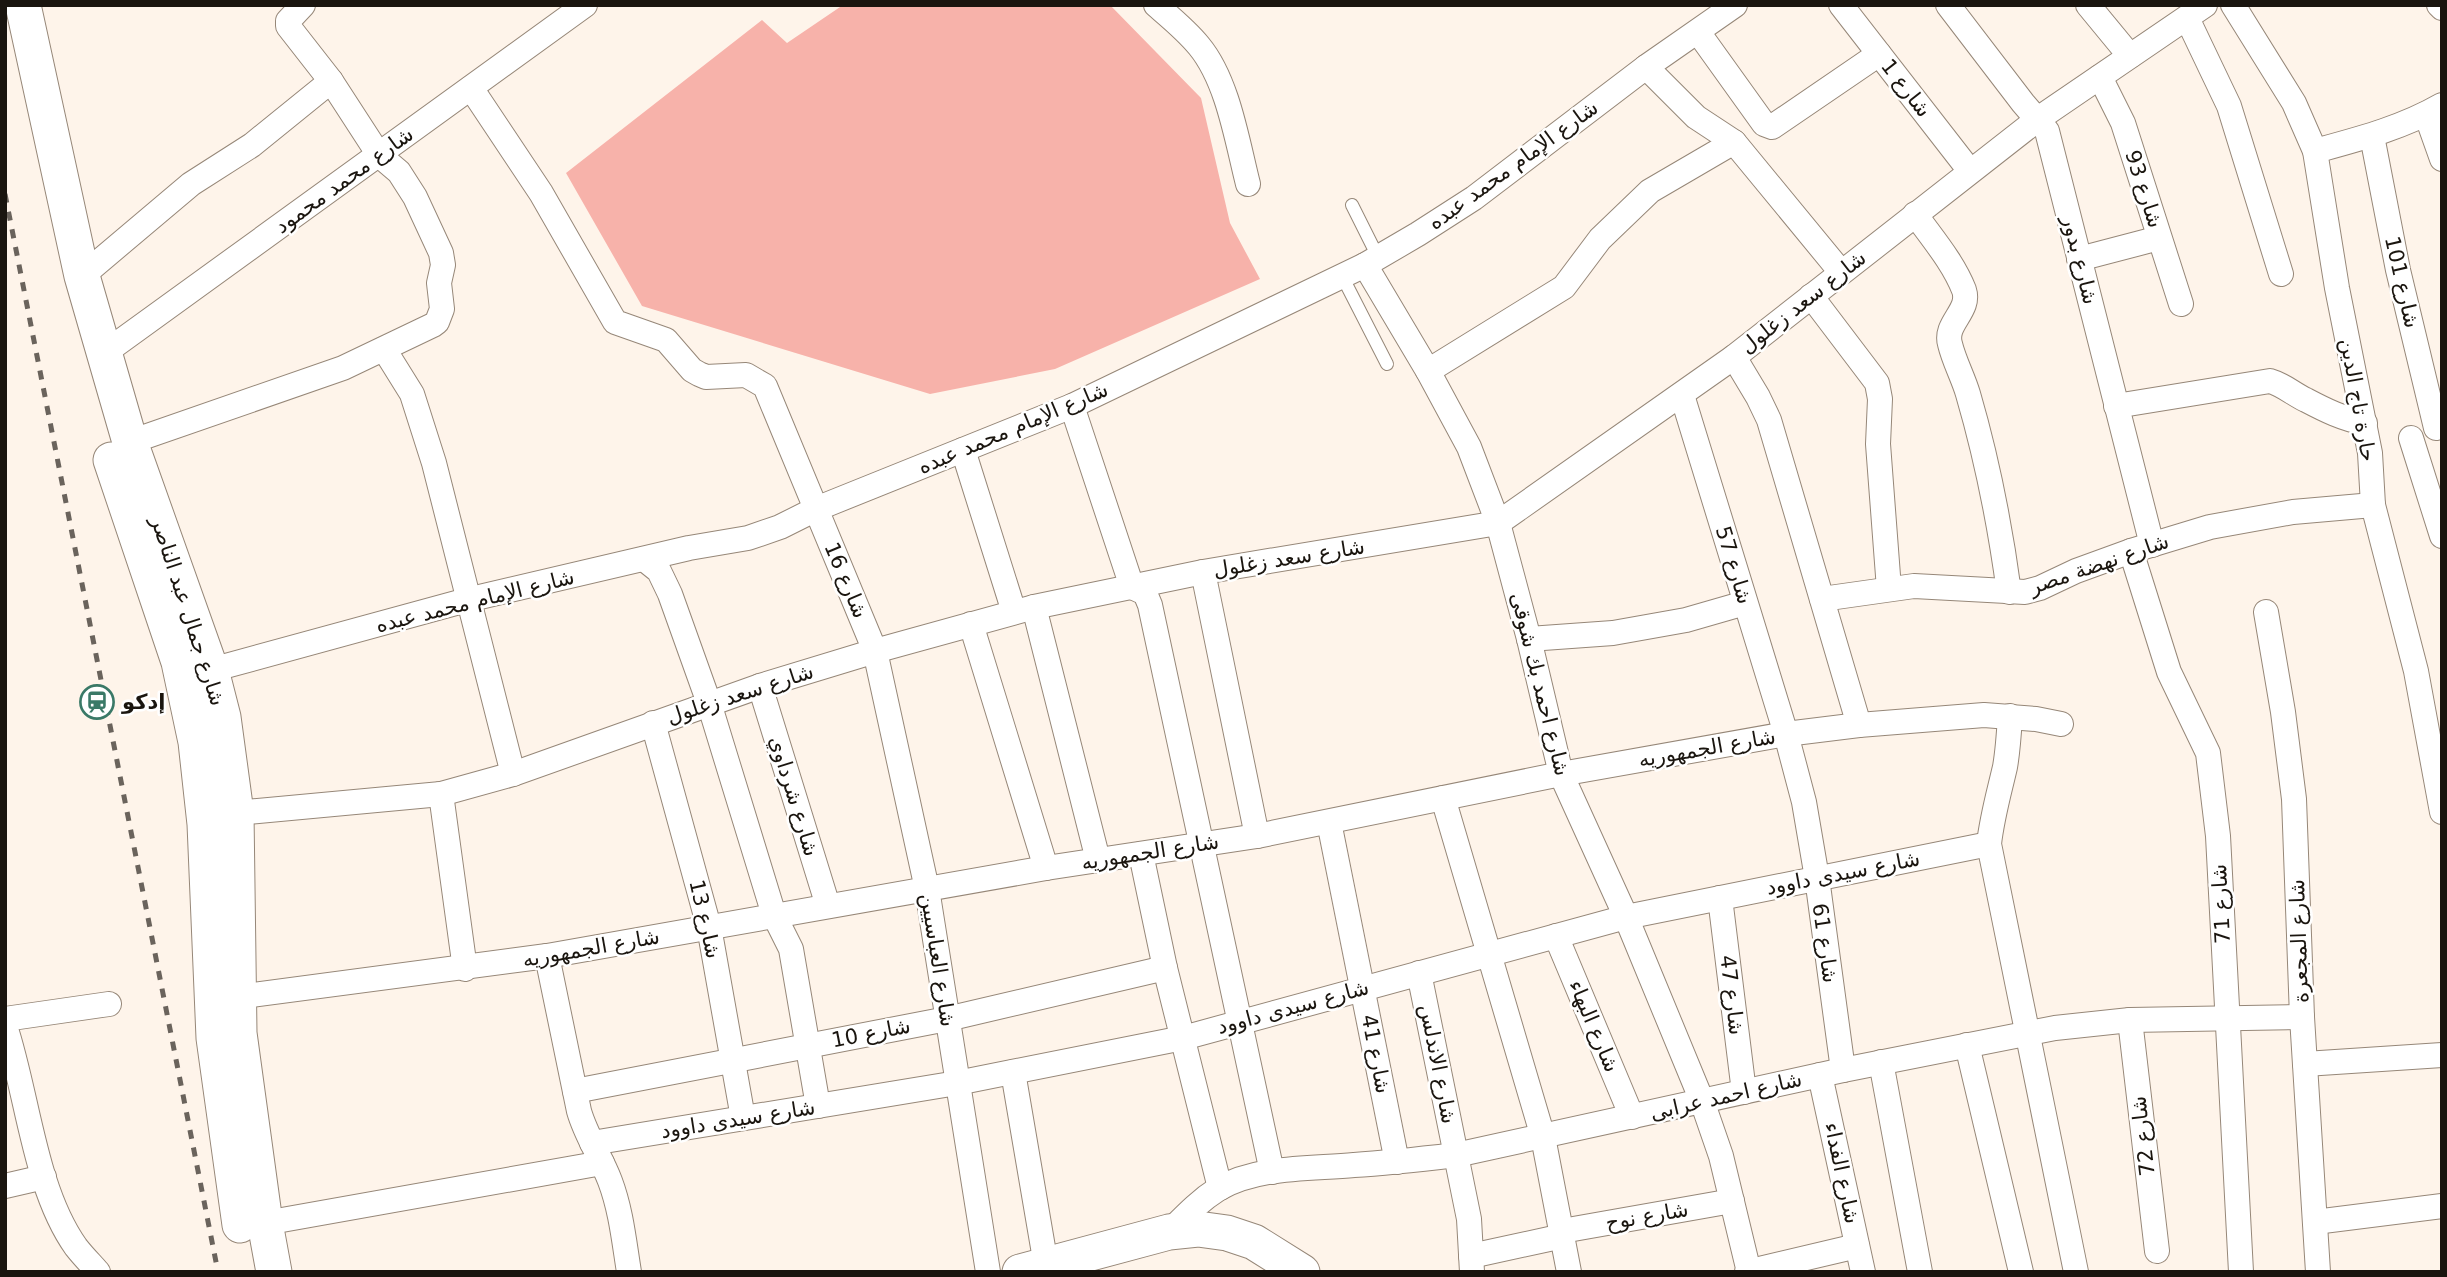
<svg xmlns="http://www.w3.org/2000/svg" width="2447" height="1277" font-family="'DejaVu Sans',Cairo,sans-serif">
<rect width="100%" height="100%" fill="#fef4ea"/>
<path fill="#f7b2aa" d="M843,5H1110L1201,98L1230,223L1260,279L1055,369L930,394L642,306L566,173L762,20L787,43Z"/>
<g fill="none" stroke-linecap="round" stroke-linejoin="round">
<g stroke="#968778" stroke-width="14">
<g id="lane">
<path d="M1352,205L1378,257"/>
<path d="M1342,276L1387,364"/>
</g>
</g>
<g stroke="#968778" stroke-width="26">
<g id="street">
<path d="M303,5L288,21V26L331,81"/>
<path d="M1156,5C1171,18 1187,31 1199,46C1228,81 1237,141 1248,184"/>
<path d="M1841,5L1970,171"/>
<path d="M1948,5L2023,103L2047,131L2152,545"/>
<path d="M2088,5L2130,56"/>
<path d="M2233,5L2294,103L2315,151L2337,288L2370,453L2373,505L2416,671L2442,812"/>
<path d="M2439,5L2442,8"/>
<path d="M2187,18L2229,106L2281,274"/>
<path d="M1698,32L1764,124L1772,127L1879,54"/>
<path d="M1646,67L1696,117L1734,142L1841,272"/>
<path d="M2100,77L2123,123L2181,304"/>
<path d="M471,88L541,193L615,322L666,340L692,370L699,374L706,377L746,375L765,386L875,651L927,889L988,1272"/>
<path d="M2426,114L2442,159"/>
<path d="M2372,136L2398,270L2436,428"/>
<path d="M2315,151C2359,139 2402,128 2442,105"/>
<path d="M1915,214C1932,238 1953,262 1964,290C1971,311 1944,323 1950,344C1954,361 1963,377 1968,394C1987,459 2000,525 2009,592"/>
<path d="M2079,259L2159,238"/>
<path d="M1365,265L1428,371L1469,447L1498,523L1529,639L1561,774L1626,917L1702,1101L1721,1156L1749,1272"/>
<path d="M82,276L191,184L252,145L331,81L379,155L399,172L415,197L441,253L443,265L439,283L442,309L437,322L433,325L343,368L130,442"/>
<path d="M1811,296L1877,383L1880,399L1878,444L1889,589"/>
<path d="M384,349L412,394L434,463L513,774"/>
<path d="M103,354L585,5"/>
<path d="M1734,357L1758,397L1769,420L1859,725"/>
<path d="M1428,371L1564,287L1600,239L1650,191L1734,142"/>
<path d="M1682,395L1786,734L1804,802L1817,878L1843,1070"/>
<path d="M1072,406L1132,587L1145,593L1150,605L1272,1172"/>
<path d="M2116,406L2270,381C2284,385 2293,394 2306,400C2325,410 2343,419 2365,423"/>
<path d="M2411,438L2442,536"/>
<path d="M963,450L1014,612"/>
<path d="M2131,551L2169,672L2208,753L2218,836L2241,1272"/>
<path d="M644,559L659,571L670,594L709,703L774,915L791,949L818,1106"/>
<path d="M1203,572L1257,836"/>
<path d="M1822,599L1914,586L2025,592L2040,588L2076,571L2131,551L2210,527L2293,512L2373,505"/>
<path d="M1034,607L1098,860"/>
<path d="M2266,612L2283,712L2294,799L2302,1017L2318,1272"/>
<path d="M971,624L1046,868"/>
<path d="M1529,639L1613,633L1686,620L1745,603"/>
<path d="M211,670L467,600L689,548L748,538L780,527L816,509L1072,406L1365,265L1418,234L1474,198L1646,67L1735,5"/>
<path d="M760,686L828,906"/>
<path d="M2010,716C2009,733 2008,750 2005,767C1999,793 1992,817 1989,844L2076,1272"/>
<path d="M653,723L709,927L743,1118"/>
<path d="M441,794L465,969"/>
<path d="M1443,798L1543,1137L1569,1272"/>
<path d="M236,813L441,794L513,774L760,686L875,651L1034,607L1203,572L1498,523L1734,357L2038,119L2205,5"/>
<path d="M1329,822L1397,1162"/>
<path d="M1141,854L1165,968L1220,1188"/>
<path d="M1720,898L1744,1092"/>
<path d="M1556,936L1632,1117"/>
<path d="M547,956L579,1111C586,1136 601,1157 610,1181C621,1210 624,1241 629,1272"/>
<path d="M1419,973L1469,1219L1472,1272"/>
<path d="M237,997L547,956L1046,868L1257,836L1561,774L1786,734L1859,725L1984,715L2036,719L2061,724"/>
<path d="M5,1019L109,1004"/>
<path d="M2130,1020L2157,1251"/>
<path d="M5,1026C28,1095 34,1188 76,1247C83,1256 91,1264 98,1272"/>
<path d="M1967,1045L2021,1272"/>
<path d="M1881,1062L1920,1272"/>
<path d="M2305,1064L2442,1055"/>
<path d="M1013,1072L1046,1265"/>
<path d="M1820,1075L1863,1272"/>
<path d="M575,1091L947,1019L1165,968"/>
<path d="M592,1143L957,1083L1183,1038L1626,917L1989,844"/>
<path d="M5,1186L44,1177"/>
<path d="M2315,1222L2442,1206"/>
<path d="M265,1223L602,1163"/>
<path d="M1562,1231L1732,1201"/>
<path d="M1169,1232C1185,1216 1199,1201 1218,1189C1257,1166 1310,1169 1354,1165C1388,1163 1422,1159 1456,1155L1843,1070L2055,1028L2130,1020L2302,1017"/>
<path d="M1471,1256L1563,1236"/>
<path d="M1747,1272L1857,1246"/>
</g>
</g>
<g stroke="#968778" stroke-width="37">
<g id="secondary">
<path d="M23,5L82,276L130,442L211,670L223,717L236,813L239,1033L265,1223L274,1272"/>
<path d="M111,460L179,662L196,742L205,824L214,1038L240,1225"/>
<path d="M1020,1272L1169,1232L1198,1229L1227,1233L1254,1242L1302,1272"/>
</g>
</g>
<use href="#lane" stroke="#fff" stroke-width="12"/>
<use href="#street" stroke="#fff" stroke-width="24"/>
<use href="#secondary" stroke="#fff" stroke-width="35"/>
<path stroke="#6a635c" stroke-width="5" stroke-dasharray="9 9" stroke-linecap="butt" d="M5,194L218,1272"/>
</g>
<defs>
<g id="station-ring" transform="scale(1.75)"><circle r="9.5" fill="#fff" stroke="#3a7967" stroke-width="1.5"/><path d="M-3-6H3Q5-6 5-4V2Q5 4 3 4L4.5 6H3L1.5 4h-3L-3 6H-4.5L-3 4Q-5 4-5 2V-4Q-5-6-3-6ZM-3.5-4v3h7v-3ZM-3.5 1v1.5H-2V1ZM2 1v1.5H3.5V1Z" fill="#3a7967"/></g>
</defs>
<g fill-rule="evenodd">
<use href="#station-ring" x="97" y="702"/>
</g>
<g text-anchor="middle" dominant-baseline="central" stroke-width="5" stroke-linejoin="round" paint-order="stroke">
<g font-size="21" fill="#1a150f" stroke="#fff">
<text transform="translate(1906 88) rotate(52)">شارع 1</text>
<text transform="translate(1513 165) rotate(-36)">شارع الإمام محمد عبده</text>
<text transform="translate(344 180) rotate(-36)">شارع محمد محمود</text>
<text transform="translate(2144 189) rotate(72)">شارع 93</text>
<text transform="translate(2080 260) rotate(76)">شارع بدور</text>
<text transform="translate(2402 282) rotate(77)">شارع 101</text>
<text transform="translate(1803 302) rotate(-38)">شارع سعد زغلول</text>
<text transform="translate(2358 400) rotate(80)">حارة تاج الدين</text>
<text transform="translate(1013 428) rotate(-23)">شارع الإمام محمد عبده</text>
<text transform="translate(1289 558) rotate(-9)">شارع سعد زغلول</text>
<text transform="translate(2099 564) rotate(-19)">شارع نهضة مصر</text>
<text transform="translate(1734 565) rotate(73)">شارع 57</text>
<text transform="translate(846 580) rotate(67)">شارع 16</text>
<text transform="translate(475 601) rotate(-14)">شارع الإمام محمد عبده</text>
<text transform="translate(188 611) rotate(72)">شارع جمال عبد الناصر</text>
<text transform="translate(1540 684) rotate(76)">شارع احمد بك شوقى</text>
<text transform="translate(740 694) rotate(-18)">شارع سعد زغلول</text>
<text transform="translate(1707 748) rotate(-10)">شارع الجمهوريه</text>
<text transform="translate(794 796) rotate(73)">شارع شرداوي</text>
<text transform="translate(1150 852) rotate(-9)">شارع الجمهوريه</text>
<text transform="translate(1843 873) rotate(-11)">شارع سيدى داوود</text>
<text transform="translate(2221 904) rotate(-93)">شارع 71</text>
<text transform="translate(705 919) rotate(77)">شارع 13</text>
<text transform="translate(2299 941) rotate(-92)">شارع المجعرة</text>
<text transform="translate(1825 943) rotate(82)">شارع 61</text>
<text transform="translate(591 948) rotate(-10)">شارع الجمهوريه</text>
<text transform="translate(938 960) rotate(81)">شارع العباسيين</text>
<text transform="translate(1732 995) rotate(83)">شارع 47</text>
<text transform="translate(1293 1007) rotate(-15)">شارع سيدى داوود</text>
<text transform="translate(1594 1026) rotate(67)">شارع البهاء</text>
<text transform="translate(871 1033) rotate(-11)">شارع 10</text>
<text transform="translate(1376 1054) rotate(79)">شارع 41</text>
<text transform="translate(1438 1064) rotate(79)">شارع الاندلس</text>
<text transform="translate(1726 1096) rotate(-13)">شارع احمد عرابى</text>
<text transform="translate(738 1119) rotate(-9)">شارع سيدى داوود</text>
<text transform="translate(2143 1136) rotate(-97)">شارع 72</text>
<text transform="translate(1842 1173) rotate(78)">شارع الفداء</text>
<text transform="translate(1647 1216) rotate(-10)">شارع نوح</text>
</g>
<g font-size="21" font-weight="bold" fill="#1a150f" stroke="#fff" text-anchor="start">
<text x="122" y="702">إدكو</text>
</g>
</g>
<rect width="2447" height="1277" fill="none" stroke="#1a150f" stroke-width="14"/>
</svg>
